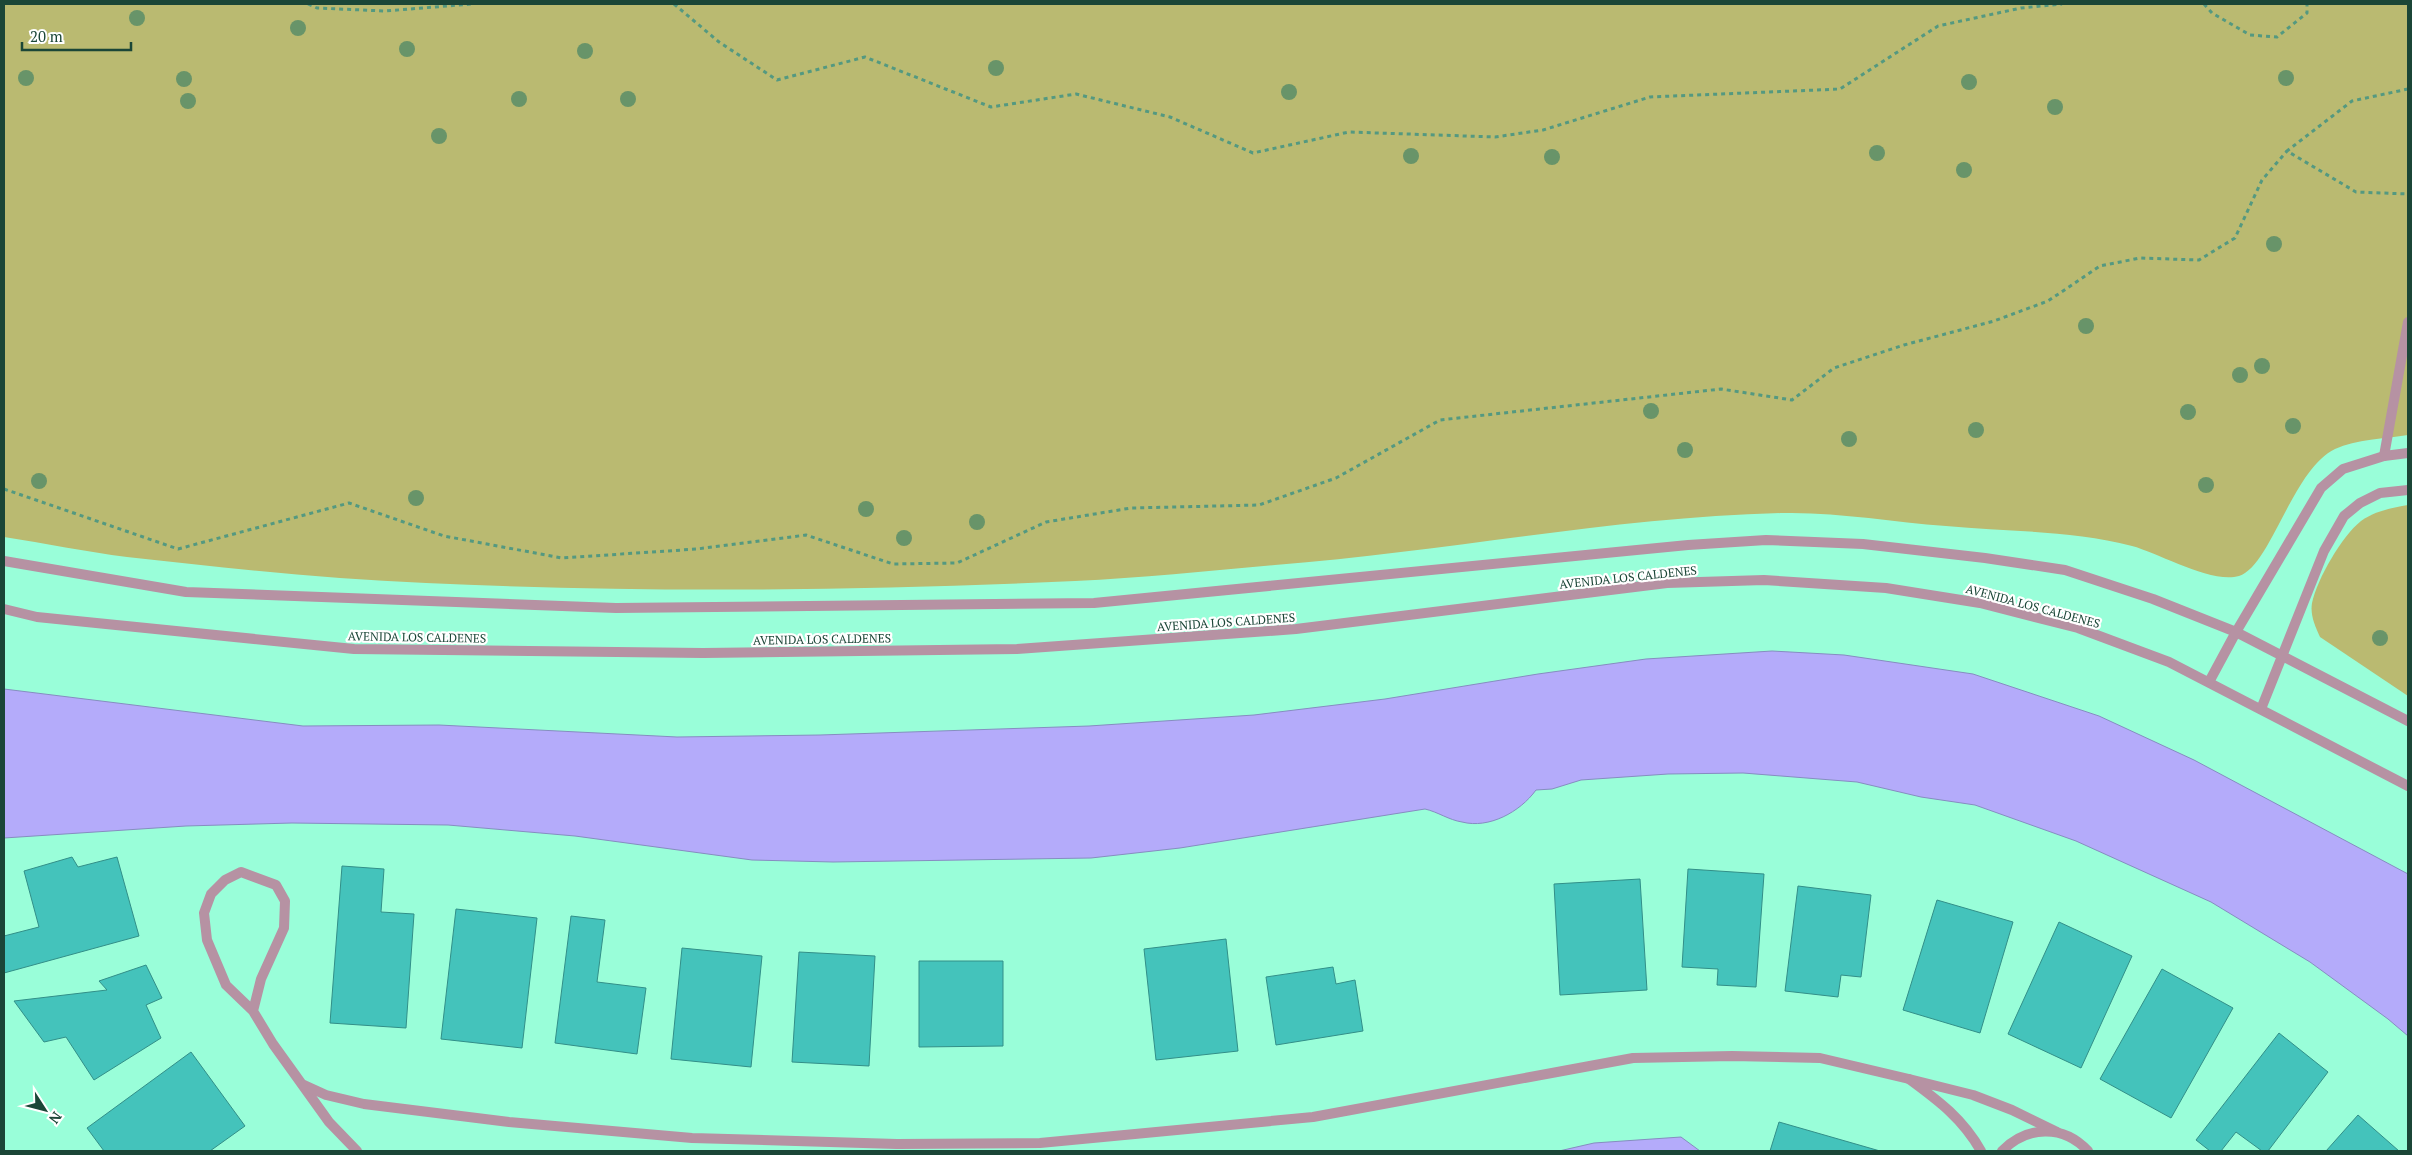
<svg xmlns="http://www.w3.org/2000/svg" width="2412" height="1155" font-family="'PT Serif',serif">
<rect width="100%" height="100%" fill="#99fed9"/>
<g fill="#baba71">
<path d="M4,4H2408V435C2385,439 2356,439 2335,449C2292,470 2271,566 2239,576C2211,584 2159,553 2132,546C2071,530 2008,532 1946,526C1892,522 1838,512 1784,513C1613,517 1445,552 1275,565C1208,571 1142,578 1075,581C859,591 642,593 426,583C326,579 226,568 127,557C86,552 45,543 4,537Z"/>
<path d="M2408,505V696L2320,637C2315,626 2310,615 2312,603C2317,579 2342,536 2361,521C2375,511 2391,508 2408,505Z"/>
</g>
<g fill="#b4abfa" stroke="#868dc0">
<path d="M1772,651L1844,655L1973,674L2099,716L2194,760L2408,874V1036L2388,1019L2310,962L2211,902L2076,841L1975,805L1921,797L1857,782L1743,773L1668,774L1581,780L1552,789L1536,790C1520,812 1489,829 1462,822C1449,820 1438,812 1425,809L1180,848L1091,858L833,862L752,860L575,836L448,825L292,823L186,826L4,838V689L303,726L439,725L677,737L820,735L1089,726L1254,715L1385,699L1538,674L1646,659Z"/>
<path d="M1681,1137L1700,1151H1559L1594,1143Z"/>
</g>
<g fill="#44c3bb" stroke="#328f88">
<path d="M72,857L78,867L117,857L139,936L4,973V936L39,927L24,871Z"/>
<path d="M342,866L384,869L381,912L414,914L406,1028L330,1023Z"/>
<path d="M1688,869L1764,874L1756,987L1717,985L1718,969L1682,967Z"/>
<path d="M1640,879L1647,990L1560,995L1554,884Z"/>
<path d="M1798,886L1871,895L1861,977L1841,975L1838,997L1785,991Z"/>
<path d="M1937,900L2013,922L1980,1033L1903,1010Z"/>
<path d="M456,909L537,918L522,1048L441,1039Z"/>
<path d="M571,916L605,920L597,982L646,988L637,1054L555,1043Z"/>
<path d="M2059,922L2132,956L2081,1068L2008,1034Z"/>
<path d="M1226,939L1238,1051L1156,1060L1144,949Z"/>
<path d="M682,948L762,956L751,1067L671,1059Z"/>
<path d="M799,952L875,956L869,1066L792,1062Z"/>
<path d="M919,961H1003V1046L919,1047Z"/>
<path d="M146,965L162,998L146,1005L161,1038L94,1080L66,1037L44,1042L14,1001L107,990L99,981Z"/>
<path d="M1333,967L1336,984L1355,980L1363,1031L1276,1045L1266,977Z"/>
<path d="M2162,969L2233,1008L2171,1118L2100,1079Z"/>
<path d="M2279,1033L2328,1072L2268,1151H2262L2236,1132L2221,1151H2210L2196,1140Z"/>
<path d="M191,1052L245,1126L210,1151H104L87,1128Z"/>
<path d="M2358,1115L2399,1151H2326Z"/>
<path d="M1779,1122L1880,1151H1770Z"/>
</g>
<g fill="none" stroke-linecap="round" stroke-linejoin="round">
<g stroke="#549980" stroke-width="3" stroke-dasharray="4 4" stroke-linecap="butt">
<path d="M308,4L317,8L385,11L472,4"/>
<path d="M674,4L719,42L777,80L865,57L991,107L1076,94L1170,117L1253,153L1349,132L1495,137L1543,130L1650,97L1840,89L1938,26L2021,8L2062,4"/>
<path d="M2204,4L2212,13L2250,35L2277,37L2307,13V4"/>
<path d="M2408,89L2352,101L2287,151L2356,192L2408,194"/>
<path d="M4,489L178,549L349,503L444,536L562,558L697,549L806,535L893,564L957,563L1046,522L1131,508L1259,505L1336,478L1440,420L1721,389L1792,400L1834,368L1904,345L1994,321L2048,301L2100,266L2140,258L2199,260L2235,238L2262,180L2287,151"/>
</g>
<path stroke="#b692a3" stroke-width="10" d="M2384,456L2408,322"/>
<g stroke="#b692a3" stroke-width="10">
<path d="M4,561L186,592L616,608L1094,603L1688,545L1766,540L1863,544L1985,558L2065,570L2153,599L2236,632L2408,721"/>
<path d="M4,609L37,617L354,649L703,653L1017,649L1296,629L1667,583L1764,580L1886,588L1980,603L2078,628L2169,662L2408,786"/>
<path d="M2209,682L2236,632L2321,488L2343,469L2384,456L2408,453"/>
<path d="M2261,709L2324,551L2344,516L2360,503L2380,493L2408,490"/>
<path d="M253,1011L261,979L284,928L285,901L276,885L241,872L225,880L211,894L204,913L207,940L226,985L253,1011L273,1044L329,1122L357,1151"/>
<path d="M304,1085L326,1095L364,1104L509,1122L692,1138L897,1144L1040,1143L1313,1117L1633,1058L1732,1056L1820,1058L1909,1079"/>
<path d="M1981,1151C1963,1119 1939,1101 1909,1079L1973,1095L2012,1110L2057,1132"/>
<path d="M2002,1151C2027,1126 2063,1124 2088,1151"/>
</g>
</g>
<g fill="#689469">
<circle cx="137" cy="18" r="8"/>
<circle cx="298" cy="28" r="8"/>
<circle cx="407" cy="49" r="8"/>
<circle cx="585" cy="51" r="8"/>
<circle cx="996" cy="68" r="8"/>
<circle cx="26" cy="78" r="8"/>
<circle cx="2286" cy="78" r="8"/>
<circle cx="184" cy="79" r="8"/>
<circle cx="1969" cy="82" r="8"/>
<circle cx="1289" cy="92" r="8"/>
<circle cx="519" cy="99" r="8"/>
<circle cx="628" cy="99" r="8"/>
<circle cx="188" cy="101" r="8"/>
<circle cx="2055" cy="107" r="8"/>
<circle cx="439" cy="136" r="8"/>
<circle cx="1877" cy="153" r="8"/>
<circle cx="1411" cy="156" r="8"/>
<circle cx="1552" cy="157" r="8"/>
<circle cx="1964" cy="170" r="8"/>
<circle cx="2274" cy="244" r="8"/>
<circle cx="2086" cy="326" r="8"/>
<circle cx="2262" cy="366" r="8"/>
<circle cx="2240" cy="375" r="8"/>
<circle cx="1651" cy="411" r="8"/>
<circle cx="2188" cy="412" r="8"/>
<circle cx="2293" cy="426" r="8"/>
<circle cx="1976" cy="430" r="8"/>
<circle cx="1849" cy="439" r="8"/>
<circle cx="1685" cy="450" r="8"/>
<circle cx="39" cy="481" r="8"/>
<circle cx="2206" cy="485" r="8"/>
<circle cx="416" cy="498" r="8"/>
<circle cx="866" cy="509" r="8"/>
<circle cx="977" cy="522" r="8"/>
<circle cx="904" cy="538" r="8"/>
<circle cx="2380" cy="638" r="8"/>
</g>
<g text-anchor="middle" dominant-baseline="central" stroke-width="4.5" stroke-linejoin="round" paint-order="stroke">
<g font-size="12" fill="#1b4637" stroke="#fff">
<text transform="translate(1628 577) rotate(-6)">AVENIDA LOS CALDENES</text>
<text transform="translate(2033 606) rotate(15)">AVENIDA LOS CALDENES</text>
<text transform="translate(1226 622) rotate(-4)">AVENIDA LOS CALDENES</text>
<text transform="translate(417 637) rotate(1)">AVENIDA LOS CALDENES</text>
<text transform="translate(822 639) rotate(-1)">AVENIDA LOS CALDENES</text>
</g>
</g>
<rect width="2412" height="1155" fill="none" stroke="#1b4637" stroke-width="10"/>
<g transform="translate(45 1110) rotate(126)" stroke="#ffffff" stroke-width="4" paint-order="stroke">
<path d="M0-4L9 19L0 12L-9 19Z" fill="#1b4637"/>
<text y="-8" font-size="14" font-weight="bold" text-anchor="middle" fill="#1b4637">N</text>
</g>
<path d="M22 42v8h109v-8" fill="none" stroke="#1b4637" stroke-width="2.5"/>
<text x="30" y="42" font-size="15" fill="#1b4637" stroke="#ffffff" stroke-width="4" paint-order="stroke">20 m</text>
</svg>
